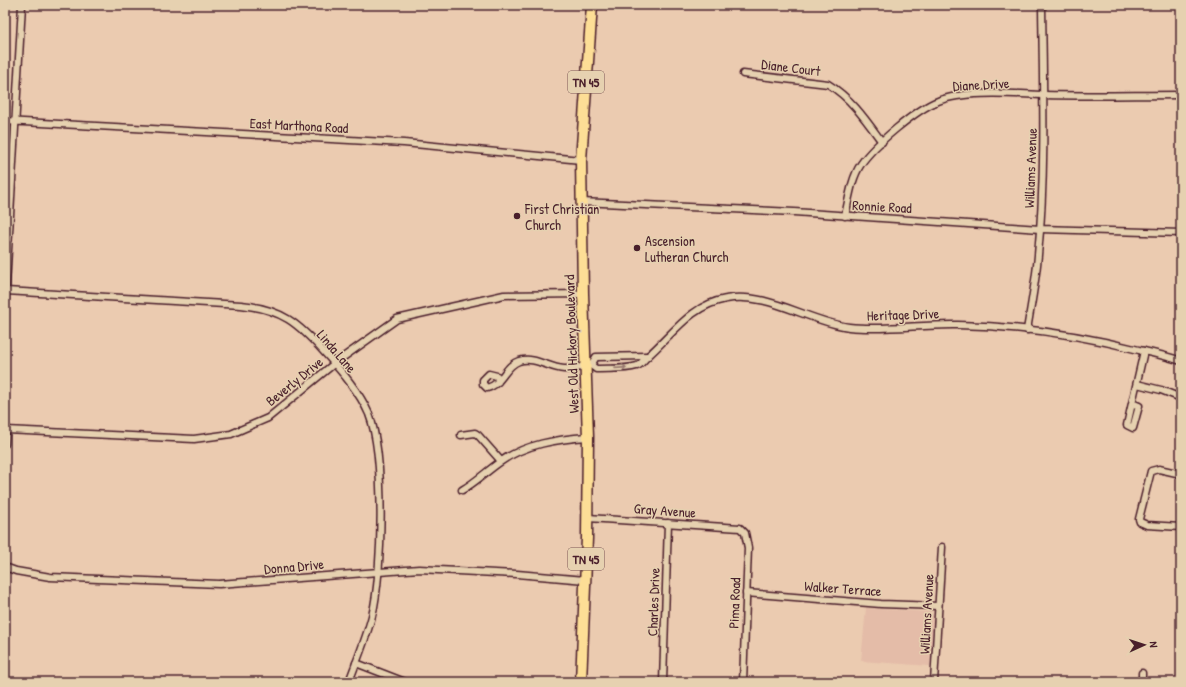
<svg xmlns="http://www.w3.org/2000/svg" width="1186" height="687" font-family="'Patrick Hand',sans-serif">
<rect width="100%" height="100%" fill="#ebcbb0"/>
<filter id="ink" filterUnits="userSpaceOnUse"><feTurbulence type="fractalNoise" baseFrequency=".025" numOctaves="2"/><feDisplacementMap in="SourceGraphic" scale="8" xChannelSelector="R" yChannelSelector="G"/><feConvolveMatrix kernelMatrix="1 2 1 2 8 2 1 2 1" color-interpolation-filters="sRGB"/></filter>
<g filter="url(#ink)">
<path fill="#e4bca8" d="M866,608L929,612L934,616L930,666L861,661Z"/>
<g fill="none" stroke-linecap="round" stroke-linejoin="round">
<g stroke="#4a1f2b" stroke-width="9">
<g id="minor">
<path d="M743,74L828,84C851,98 866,120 882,142"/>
<path d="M5,121L404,143L581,160"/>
<path d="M581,202L794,212L1040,229L1181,233"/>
<path d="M845,216C849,199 851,179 861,164C874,145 917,109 938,101C964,90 1015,94 1044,95C1090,96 1135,95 1181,95"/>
<path d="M6,291L241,305C282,309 298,323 325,353C341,371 359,391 369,414C385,455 383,572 372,616C366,639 357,660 349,682"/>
<path d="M5,303L22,5"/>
<path d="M1027,330C1031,305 1036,280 1038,255C1046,172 1043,88 1042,5"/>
<path d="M591,365L596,357L648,356"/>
<path d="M498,382L497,376L489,374L483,380V384L487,388C502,385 505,365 519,361C535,356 548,368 564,369C573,370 582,366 591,365L596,369C609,368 624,370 637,366C641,365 644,359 648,356C673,334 691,305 726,299C767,291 809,322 849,327C885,331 922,324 958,325C1019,326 1080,335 1139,350C1153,353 1167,356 1181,361"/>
<path d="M1137,384L1161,390L1181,398"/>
<path d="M1132,403L1139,406L1133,428L1127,425L1144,351"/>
<path d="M5,416L6,430L5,444"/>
<path d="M6,430L194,439L231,434L268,418L335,363L397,319L504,295L583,294"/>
<path d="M461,435L475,433L478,435L501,461"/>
<path d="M1181,474L1159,469L1151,471L1139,519L1140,522L1147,525L1181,527"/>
<path d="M462,490C476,482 487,471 500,462C525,444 558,439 588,437"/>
<path d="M588,518L740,528L745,533L748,548L743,682"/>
<path d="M5,567L16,571L50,577L219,584L419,569L517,574L585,580"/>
<path d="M746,593L881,604L938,606"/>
<path d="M356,663L405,682"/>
<path d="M663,682L668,523"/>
<path d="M934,682L942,547"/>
<path d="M1142,682V673"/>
</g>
</g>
<g stroke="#4a1f2b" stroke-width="13">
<path id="primary" d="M581,682L587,538L588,437L583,294L581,160L592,5"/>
</g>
<use href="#minor" stroke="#e6d1b0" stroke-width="6"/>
<use href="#primary" stroke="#fdde96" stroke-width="10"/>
</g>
<defs><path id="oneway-shaft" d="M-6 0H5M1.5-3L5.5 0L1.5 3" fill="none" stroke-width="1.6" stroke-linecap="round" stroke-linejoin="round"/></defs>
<use stroke="#98786e" href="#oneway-shaft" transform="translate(621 368) rotate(-4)"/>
</g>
<g fill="#4a1f2b" stroke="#e6d1b0" stroke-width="1.5">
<circle cx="517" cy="216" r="4"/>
<circle cx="637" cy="248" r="4"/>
</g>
<g text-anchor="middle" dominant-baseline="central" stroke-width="3" stroke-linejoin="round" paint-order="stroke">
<g fill="#e6d1b0" stroke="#795453" stroke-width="1">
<rect x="568" y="71" width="36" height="22" rx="3"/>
<rect x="568" y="548" width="36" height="22" rx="3"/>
</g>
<g font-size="13" font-weight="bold" fill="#4a1f2b">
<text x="586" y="82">TN 45</text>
<text x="586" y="559">TN 45</text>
</g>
<g font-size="14" fill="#4a1f2b" stroke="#e6d1b0">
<text transform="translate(791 67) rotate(7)">Diane Court</text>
<text transform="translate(981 84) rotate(-3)">Diane Drive</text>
<text transform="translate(299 125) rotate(3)">East Marthona Road</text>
<text transform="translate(1030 168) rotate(-88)">Williams Avenue</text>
<text transform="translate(882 206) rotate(3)">Ronnie Road</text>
<text transform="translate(903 314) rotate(-2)">Heritage Drive</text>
<text transform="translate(571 344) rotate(-92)">West Old Hickory Boulevard</text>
<text transform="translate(337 351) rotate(49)">Linda Lane</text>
<text transform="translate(294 381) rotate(-39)">Beverly Drive</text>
<text transform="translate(665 510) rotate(4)">Gray Avenue</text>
<text transform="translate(294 566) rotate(-5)">Donna Drive</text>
<text transform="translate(843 588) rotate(4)">Walker Terrace</text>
<text transform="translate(653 602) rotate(-88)">Charles Drive</text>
<text transform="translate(734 603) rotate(-88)">Pima Road</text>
<text transform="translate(926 614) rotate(-87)">Williams Avenue</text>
</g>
<g font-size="14" fill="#4a1f2b" stroke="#e6d1b0" text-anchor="start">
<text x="525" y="208">First Christian<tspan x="525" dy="16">Church</tspan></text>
<text x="645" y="240">Ascension<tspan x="645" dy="16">Lutheran Church</tspan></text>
</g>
</g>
<rect width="1186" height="687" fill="none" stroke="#e6d1b0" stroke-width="20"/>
<rect x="10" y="10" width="1166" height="667" fill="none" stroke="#4a1f2b" stroke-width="1.5" filter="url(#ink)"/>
<g transform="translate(1144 645) rotate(87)" stroke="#e6d1b0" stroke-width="3" paint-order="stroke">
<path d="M0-3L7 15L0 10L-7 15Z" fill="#4a1f2b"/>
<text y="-6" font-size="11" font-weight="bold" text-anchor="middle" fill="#4a1f2b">N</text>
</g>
</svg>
